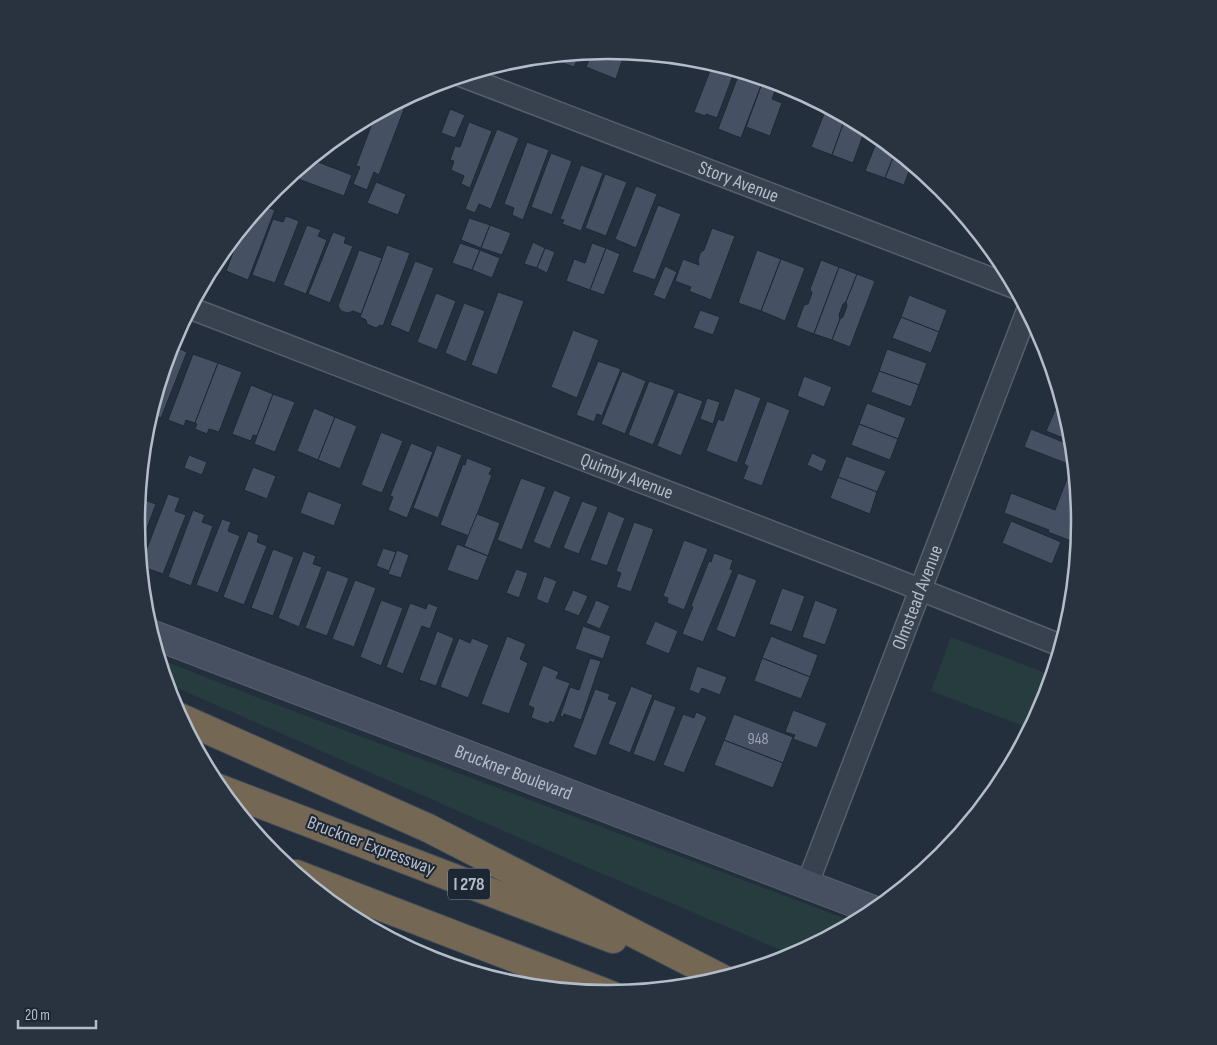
<svg xmlns="http://www.w3.org/2000/svg" width="1217" height="1045" font-family="'Sofia Sans Condensed',sans-serif">
<rect width="100%" height="100%" fill="#242f3e"/>
<g fill="#263c3f">
<path d="M951,637L1053,676L1045,704L1031,729L931,691Z"/>
<path d="M159,659L251,695L857,923L795,956L561,856L166,683Z"/>
</g>
<g fill="#455162" stroke="#1f2835">
<path d="M609,50L625,52L616,79L586,67L592,52L594,53L595,51Z"/>
<path d="M583,53L580,61L577,60L574,67L555,60L557,55Z"/>
<path d="M713,63L735,70L717,118L706,114L705,116L694,112Z"/>
<path d="M740,71L764,78L741,138L718,129Z"/>
<path d="M764,78L778,83L772,99L782,103L770,136L746,127Z"/>
<path d="M399,101L406,104L379,175L374,172L367,190L353,184L360,167L356,166L376,113Z"/>
<path d="M827,106L846,116L832,155L811,147Z"/>
<path d="M450,109L465,115L455,138L441,133Z"/>
<path d="M846,116L866,127L853,163L832,155Z"/>
<path d="M469,122L492,131L470,188L461,184L464,176L451,170L454,161L450,160L455,146L460,147Z"/>
<path d="M497,129L519,138L491,209L479,204L475,213L465,209Z"/>
<path d="M342,133L337,144L331,142Z"/>
<path d="M879,136L896,150L885,178L865,171Z"/>
<path d="M527,142L549,150L523,220L512,215L514,208L504,204Z"/>
<path d="M896,150L912,163L904,185L885,178Z"/>
<path d="M551,153L572,161L552,215L531,207Z"/>
<path d="M310,159L352,175L344,196L290,176Z"/>
<path d="M581,165L603,173L581,231L562,224L564,220L560,219Z"/>
<path d="M605,174L627,182L606,236L585,228Z"/>
<path d="M376,182L406,194L398,215L367,203Z"/>
<path d="M636,186L657,194L636,248L615,239Z"/>
<path d="M261,205L275,210L248,280L226,271L243,226Z"/>
<path d="M658,205L681,214L655,280L632,272Z"/>
<path d="M286,216L299,221L275,283L252,275L273,219L283,222Z"/>
<path d="M469,218L490,225L481,248L461,240Z"/>
<path d="M307,225L321,230L318,236L327,240L306,294L283,285Z"/>
<path d="M490,225L511,233L502,255L481,248Z"/>
<path d="M712,228L735,236L711,300L689,291L691,287L675,281L683,259L699,265L698,261L700,253L704,250Z"/>
<path d="M333,232L346,237L344,243L353,246L330,303L308,294Z"/>
<path d="M533,242L545,248L537,268L524,264Z"/>
<path d="M460,243L480,250L472,270L452,263Z"/>
<path d="M592,243L606,248L590,290L566,281L574,259L585,263Z"/>
<path d="M387,245L410,253L383,326L380,325L376,328L367,324L366,320L360,317Z"/>
<path d="M545,248L555,252L547,273L537,268Z"/>
<path d="M606,248L620,254L604,295L590,290Z"/>
<path d="M359,250L382,258L361,314L353,311L348,313L341,311L338,306Z"/>
<path d="M480,250L500,258L492,278L472,270Z"/>
<path d="M757,250L781,259L761,311L738,303Z"/>
<path d="M222,253L215,268L212,267L216,260Z"/>
<path d="M781,259L805,268L785,321L761,311Z"/>
<path d="M821,260L839,267L814,334L796,327L804,305L808,304L812,293L810,289Z"/>
<path d="M415,261L434,268L409,333L390,325Z"/>
<path d="M665,266L677,272L665,300L653,295Z"/>
<path d="M839,267L857,274L846,302L843,304L839,315L840,319L832,340L814,334Z"/>
<path d="M857,274L875,281L850,347L832,340L840,319L843,317L847,306L846,302Z"/>
<path d="M498,292L524,301L497,375L471,365Z"/>
<path d="M436,293L456,301L437,350L417,342Z"/>
<path d="M909,295L947,310L939,332L901,317Z"/>
<path d="M464,303L485,311L466,362L445,353Z"/>
<path d="M700,310L720,317L713,335L693,328Z"/>
<path d="M901,317L939,332L931,353L892,338Z"/>
<path d="M573,330L599,340L577,398L551,387Z"/>
<path d="M171,345L187,352L161,418L150,413Z"/>
<path d="M887,349L927,363L919,385L879,371Z"/>
<path d="M193,354L218,363L195,423L186,420L184,426L168,420Z"/>
<path d="M598,361L621,369L602,416L597,414L594,422L576,415Z"/>
<path d="M218,363L242,372L219,432L209,429L207,434L195,429L197,424L195,423Z"/>
<path d="M622,371L646,381L625,434L601,424Z"/>
<path d="M879,371L919,385L911,407L871,392Z"/>
<path d="M804,376L832,387L824,407L797,396Z"/>
<path d="M649,381L675,390L653,445L628,435Z"/>
<path d="M251,385L273,394L257,436L253,435L251,441L232,434Z"/>
<path d="M735,388L761,398L737,463L706,451L718,419L723,421Z"/>
<path d="M678,392L703,401L681,456L657,446Z"/>
<path d="M273,394L295,402L275,452L254,444Z"/>
<path d="M707,398L720,402L713,424L700,419Z"/>
<path d="M767,401L790,410L762,486L743,479L748,466L744,464Z"/>
<path d="M867,403L906,418L898,439L859,424Z"/>
<path d="M314,408L335,417L318,460L297,451Z"/>
<path d="M1056,408L1066,412L1072,431L1073,442L1046,431Z"/>
<path d="M335,417L357,426L340,469L318,460Z"/>
<path d="M859,424L898,439L890,460L851,445Z"/>
<path d="M1031,429L1073,446L1076,467L1024,447Z"/>
<path d="M381,432L403,441L382,493L361,485Z"/>
<path d="M411,443L433,452L407,518L388,510L393,497L390,496Z"/>
<path d="M437,445L462,455L438,518L413,508Z"/>
<path d="M812,453L827,460L822,472L807,465Z"/>
<path d="M189,455L207,462L202,475L184,468Z"/>
<path d="M846,456L886,471L877,492L838,477Z"/>
<path d="M467,458L492,468L489,474L492,475L469,536L440,525L463,464L465,465Z"/>
<path d="M253,467L276,476L267,499L244,490Z"/>
<path d="M1068,476L1077,479L1081,523L1079,544L1048,532L1049,530L1004,513L1011,493L1055,510Z"/>
<path d="M838,477L877,492L870,514L830,498Z"/>
<path d="M521,478L546,487L522,550L497,540Z"/>
<path d="M554,490L571,497L550,549L533,542Z"/>
<path d="M308,491L342,504L334,526L300,513Z"/>
<path d="M168,494L180,498L175,511L186,515L163,574L140,566Z"/>
<path d="M138,498L156,504L139,549L136,522Z"/>
<path d="M582,501L598,507L579,554L563,548Z"/>
<path d="M193,510L205,515L202,522L213,526L191,586L168,577Z"/>
<path d="M608,511L625,518L607,566L590,560Z"/>
<path d="M477,514L500,523L488,556L464,546Z"/>
<path d="M222,519L231,522L228,531L240,536L218,593L196,585Z"/>
<path d="M1011,521L1061,542L1052,564L1002,543Z"/>
<path d="M634,522L654,529L631,592L616,587L621,573L616,571Z"/>
<path d="M248,531L259,535L257,542L267,546L244,605L223,597Z"/>
<path d="M684,540L708,549L684,610L667,603L668,598L663,596Z"/>
<path d="M457,544L488,556L478,581L447,570Z"/>
<path d="M383,548L396,552L389,571L376,566Z"/>
<path d="M273,549L294,557L273,616L251,608Z"/>
<path d="M397,550L409,555L401,578L388,574Z"/>
<path d="M303,551L316,556L313,564L322,567L299,627L278,618Z"/>
<path d="M714,553L733,560L730,569L733,570L703,642L682,634L693,607L691,606L709,561L711,562Z"/>
<path d="M516,569L528,573L519,598L506,593Z"/>
<path d="M327,570L349,578L327,636L305,628Z"/>
<path d="M738,573L757,580L735,638L716,630Z"/>
<path d="M544,576L557,581L548,604L536,599Z"/>
<path d="M355,580L376,588L354,647L332,639Z"/>
<path d="M782,588L805,596L792,632L769,624Z"/>
<path d="M573,590L588,596L579,616L564,610Z"/>
<path d="M381,600L403,608L381,666L360,657Z"/>
<path d="M596,600L610,606L600,629L586,623Z"/>
<path d="M815,600L838,609L825,645L802,637Z"/>
<path d="M410,603L426,609L428,603L438,607L430,629L422,626L403,674L386,667Z"/>
<path d="M655,621L678,631L669,654L645,644Z"/>
<path d="M583,626L611,636L603,659L575,649Z"/>
<path d="M437,631L454,638L436,686L419,680Z"/>
<path d="M507,636L526,644L520,659L528,663L509,714L481,704Z"/>
<path d="M771,636L818,655L810,677L762,658Z"/>
<path d="M459,638L470,643L472,638L489,645L468,698L440,687Z"/>
<path d="M590,658L601,661L581,720L564,714L563,717L560,716L570,687L579,690Z"/>
<path d="M762,658L810,677L801,699L754,681Z"/>
<path d="M543,665L559,672L556,678L570,683L554,723L550,721L548,724L531,718L534,708L528,705Z"/>
<path d="M697,666L727,677L720,695L702,688L699,694L689,690Z"/>
<path d="M631,686L653,695L630,753L608,744Z"/>
<path d="M595,689L610,694L608,699L617,702L596,756L573,747Z"/>
<path d="M654,699L676,707L655,762L633,754Z"/>
<path d="M793,710L827,723L817,748L793,739L795,735L785,732Z"/>
<path d="M696,712L707,717L684,773L663,765L683,714L694,718Z"/>
<path d="M734,714L793,737L783,763L724,740Z"/>
<path d="M724,740L783,763L773,788L714,765Z"/>
</g>
<g fill="none" stroke-linecap="round" stroke-linejoin="round">
<g stroke="#565f6c" stroke-width="24">
<g id="street">
<path id="s1" d="M462,76L1016,288"/>
<path id="s2" d="M190,308L891,578L1062,646"/>
<path id="s3" d="M807,885L1028,309"/>
</g>
</g>
<g stroke="#565f6c" stroke-width="30">
<g id="secondary">
<path id="s4" d="M151,634L876,911"/>
</g>
</g>
<g stroke="#434c59" stroke-width="30">
<g id="highway">
<path d="M179,717L428,828L723,979"/>
<path d="M218,788L613,939"/>
<path d="M296,874L611,995"/>
</g>
</g>
<use href="#street" stroke="#38414e" stroke-width="21"/>
<use href="#secondary" stroke="#465061" stroke-width="28"/>
<use href="#highway" stroke="#746855" stroke-width="28"/>
</g>
<g text-anchor="middle" dominant-baseline="central" stroke-width="4" stroke-linejoin="round" paint-order="stroke">
<g font-size="16" fill="#98a1af">
<text x="758" y="739">948</text>
</g>
<rect fill="#1d2633" stroke="#878f9c" stroke-width="1" x="448" y="868.5" width="42" height="31" rx="4"/>
<g font-size="18" font-weight="bold" fill="#b4bcc9">
<text x="469" y="884">I 278</text>
</g>
<g font-size="19" fill="#b4bcc9" stroke="#1d2633">
<text stroke="none"><textPath href="#s1" startOffset="296">Story Avenue</textPath></text>
<text stroke="none"><textPath href="#s2" startOffset="468">Quimby Avenue</textPath></text>
<text stroke="none"><textPath href="#s3" startOffset="308">Olmstead Avenue</textPath></text>
<text stroke="none"><textPath href="#s4" startOffset="388">Bruckner Boulevard</textPath></text>
<text transform="translate(371 846) rotate(21)">Bruckner Expressway</text>
</g>
</g>
<path d="M0 0H1217V1045H0ZM145 522a463 463 0 1 1 926 0a463 463 0 1 1-926 0Z" fill="#29323f" fill-rule="evenodd"/>
<path fill="none" stroke="#b4bcc9" stroke-width="2.5" d="M145 522a463 463 0 1 1 926 0a463 463 0 1 1-926 0Z"/>
<path d="M18 1020v8h78v-8" fill="none" stroke="#b4bcc9" stroke-width="2.5"/>
<text x="25" y="1020" font-size="15" fill="#b4bcc9" stroke="#1d2633" stroke-width="4" paint-order="stroke">20 m</text>
</svg>
